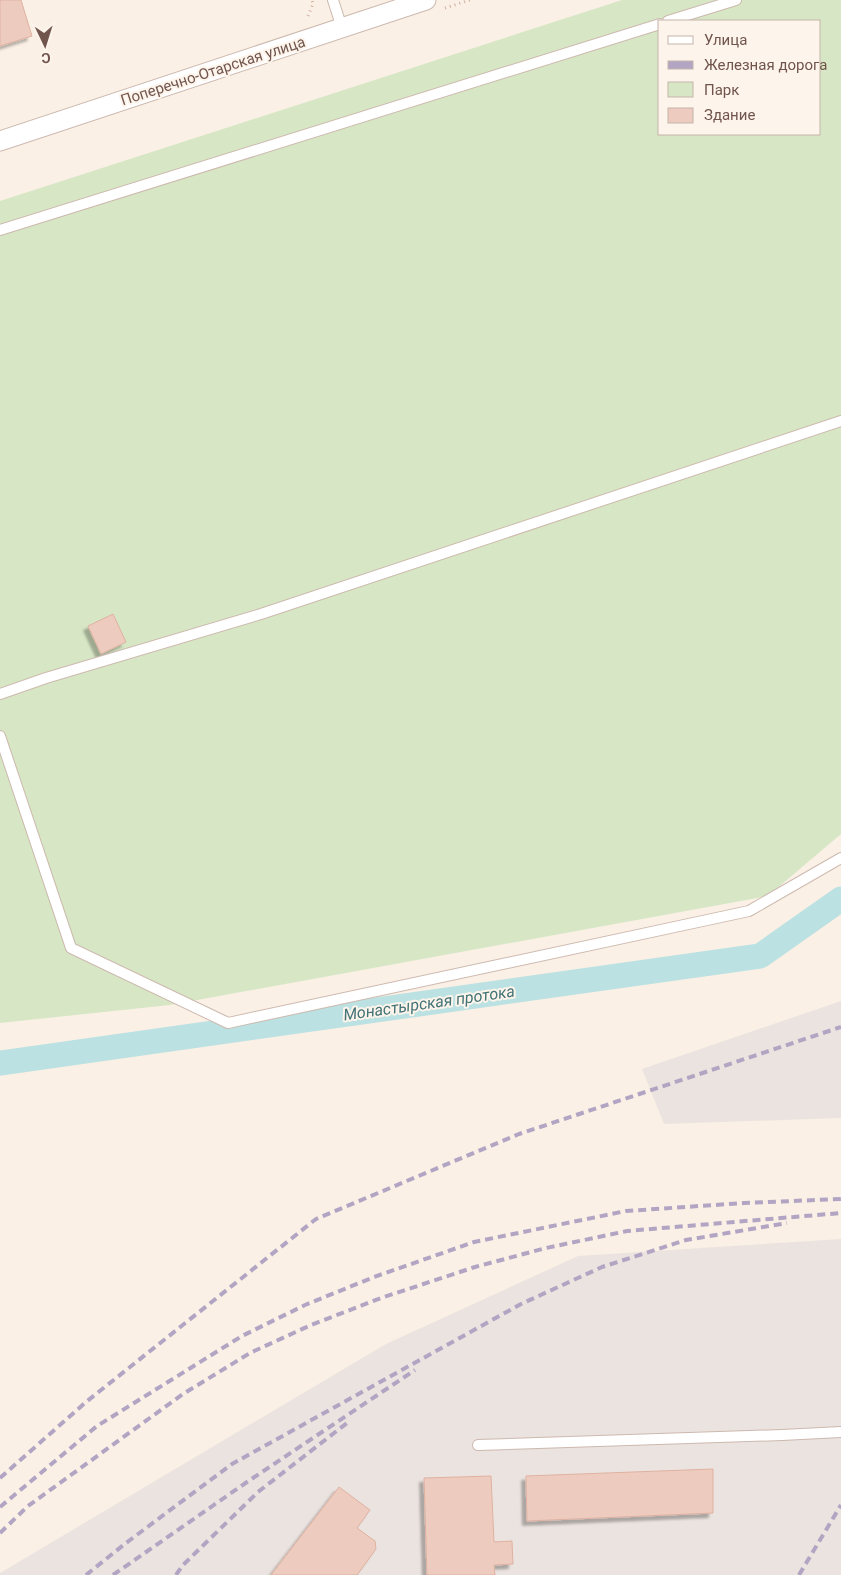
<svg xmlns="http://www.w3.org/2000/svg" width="841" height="1575" font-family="Roboto,sans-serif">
<defs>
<filter id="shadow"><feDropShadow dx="-4.5" dy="4.5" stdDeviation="1" flood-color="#0004"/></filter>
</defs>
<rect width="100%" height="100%" fill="#faf0e5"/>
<g fill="#ebe3df">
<path d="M841,1001V1118L664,1124L642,1069Z"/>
<path d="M841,1239V1575H0V1573L386,1344L578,1256Z"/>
</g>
<path fill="#d7e7c5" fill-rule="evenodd" d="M622,0H841V834L768,896L170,1005L0,1023V201ZM660,21H820V134H660Z"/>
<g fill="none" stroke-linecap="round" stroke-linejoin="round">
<path stroke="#bbe1e2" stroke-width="25" d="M0,1063L760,956L841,899"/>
</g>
<g fill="#edccbf" stroke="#dfb1a1" filter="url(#shadow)">
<path d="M0,0H21L32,36L0,46Z"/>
<path d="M113,614L126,642L101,654L88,626Z"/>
<path d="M713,1469V1513L527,1521L526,1476Z"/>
<path d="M491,1476L494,1542L512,1541L513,1564L494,1565L495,1575H427L424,1478Z"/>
<path d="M339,1487L370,1510L357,1528L375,1541L376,1549L357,1575H271Z"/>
</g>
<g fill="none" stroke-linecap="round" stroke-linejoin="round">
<g stroke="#cdb9af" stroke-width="12">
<g id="lane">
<path d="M333,0L342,28"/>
<path d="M668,21L736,0"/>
<path d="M0,230L660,24"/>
<path d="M0,694L46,678L261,614L841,421"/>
<path d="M0,736L71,948L228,1023L749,911L841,858"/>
<path d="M478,1445L782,1435L841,1432"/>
</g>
</g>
<g stroke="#cdb9af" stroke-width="21">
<path id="street" d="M0,141L426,0"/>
</g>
<g stroke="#d2afa2" stroke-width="3" stroke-dasharray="1 4" stroke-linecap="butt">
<path d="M445,8L470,0"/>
<path d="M308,16L313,4L312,0"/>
</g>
<use href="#lane" stroke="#fff" stroke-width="10"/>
<use href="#street" stroke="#fff" stroke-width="19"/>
<g stroke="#b1a5c3" stroke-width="4" stroke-dasharray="8 5" stroke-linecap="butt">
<path d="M0,1478L86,1402L316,1219L519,1134L841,1027"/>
<path d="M0,1507L97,1426L242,1336L305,1305L374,1277L474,1242L626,1211L744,1203L841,1199"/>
<path d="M0,1533L28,1506L183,1394L250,1353L311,1325L381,1298L475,1267L546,1248L627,1231L841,1213"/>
<path d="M86,1575L126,1543L232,1464L521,1304L602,1267L686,1240L787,1223"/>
<path d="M113,1575L247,1482L415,1370"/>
<path d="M176,1575L183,1565L258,1492L347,1423"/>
<path d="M799,1575L841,1505"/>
</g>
</g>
<g text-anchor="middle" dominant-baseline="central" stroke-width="4" stroke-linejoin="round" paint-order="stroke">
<g font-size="15" fill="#71554c" stroke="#fdf4eb">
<text transform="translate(213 71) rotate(-18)">Поперечно-Отарская улица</text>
</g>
<g font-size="16" font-style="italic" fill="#427376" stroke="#fdf4eb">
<text transform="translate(429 1003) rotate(-8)">Монастырская протока</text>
</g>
</g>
<rect x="658" y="20" width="162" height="115" fill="#fdf4eb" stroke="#c5b4ab"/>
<rect x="668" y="36" width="25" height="8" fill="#ffffff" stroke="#c5b4ab"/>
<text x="704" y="45" font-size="15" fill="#71554c">Улица</text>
<rect x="668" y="61" width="25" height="8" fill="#b1a5c3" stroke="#c5b4ab"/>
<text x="704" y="70" font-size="15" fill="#71554c">Железная дорога</text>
<rect x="668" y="82" width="25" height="15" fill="#d7e7c5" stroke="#c5b4ab"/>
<text x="704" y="95" font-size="15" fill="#71554c">Парк</text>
<rect x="668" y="108" width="25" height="15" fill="#edccbf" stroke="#c5b4ab"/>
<text x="704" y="120" font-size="15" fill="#71554c">Здание</text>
<g transform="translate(45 45) rotate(176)" stroke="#fdf4eb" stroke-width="4" paint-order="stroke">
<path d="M0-4L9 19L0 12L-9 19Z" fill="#71554c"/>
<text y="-8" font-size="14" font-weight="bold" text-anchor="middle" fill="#71554c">С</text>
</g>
</svg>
